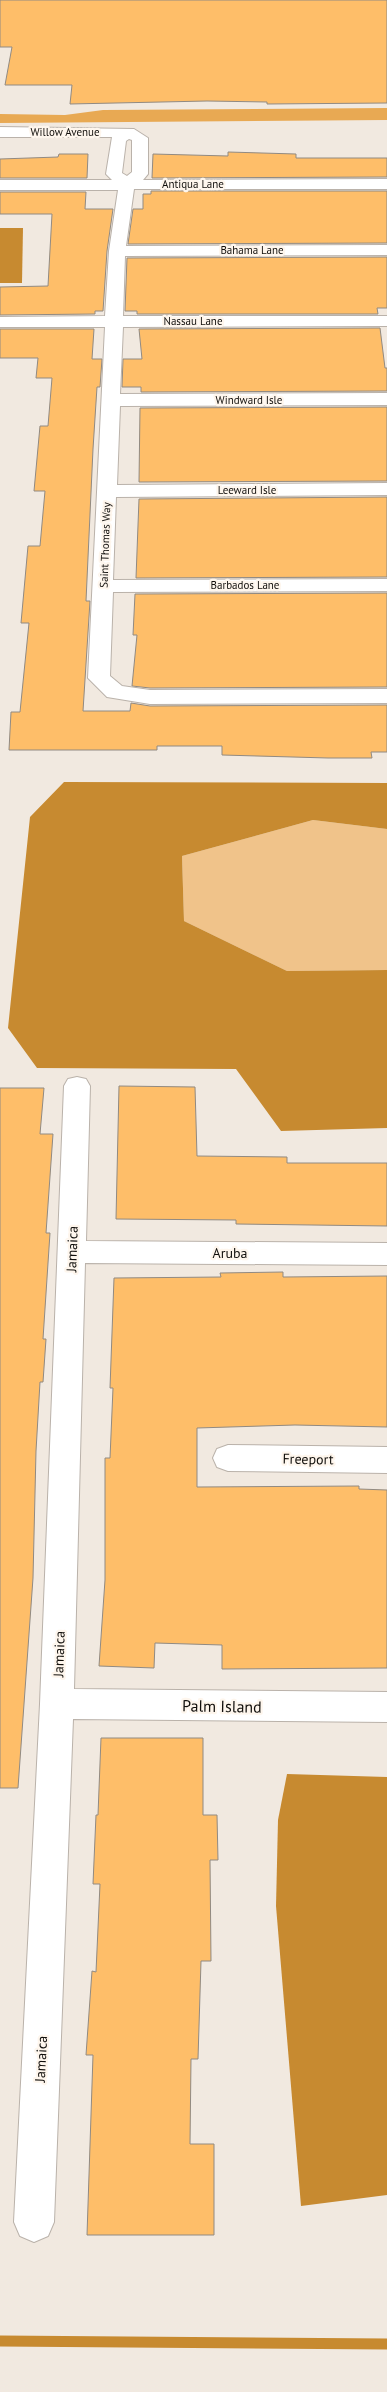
<svg xmlns="http://www.w3.org/2000/svg" width="387" height="2392" font-family="'PT Sans',sans-serif">
<rect width="100%" height="100%" fill="#f1e9e0"/>
<path fill="#f0c38a" d="M313,820L387,829V970L287,971L184,921L182,856Z"/>
<path fill="#e8a953" d="M387,108V120L0,123V114L65,115L103,110Z"/>
<g fill="#c78a30">
<path d="M0,228H23L22,283H0Z"/>
<path d="M64,782L387,783V829L313,820L182,856L184,921L287,971L387,970V1128L281,1131L236,1069L37,1068L8,1028L30,817Z"/>
<path d="M287,1774L387,1777V2195L301,2206L276,1906L278,1820Z"/>
</g>
<g fill="none" stroke-linecap="round" stroke-linejoin="round">
<path stroke="#c78a30" stroke-width="11" d="M0,2341L387,2344"/>
</g>
<g fill="#febe69" stroke="#918a82">
<path d="M0,0H387V103L267,104V102L207,101L70,104L72,85H5L12,47H0Z"/>
<path d="M228,152L296,154V158H387V177L152,178L153,154L228,156Z"/>
<path d="M59,154H88L87,178H0V159L58,157Z"/>
<path d="M151,191H387V243L128,244L133,209H143V194H151Z"/>
<path d="M0,192H86L85,209H113L107,251L103,311H95V314L0,315V287L48,286L52,214H0Z"/>
<path d="M387,257V308H377L378,314H137V311H125L127,258Z"/>
<path d="M380,328L385,368H387V391L141,392V387H122L123,359H142L139,329Z"/>
<path d="M0,329H94L92,359H102L100,387H97L93,449L86,601H90L83,711H130L131,703L150,706L387,705V752H371L372,758H328L222,755V746H157V750H9L11,712H20L29,623H21L28,546H40L45,491H34L40,426H48L52,378H36L38,358H0Z"/>
<path d="M387,407V481L139,482L140,408Z"/>
<path d="M387,497V577L136,578L139,499Z"/>
<path d="M387,593V687L150,688L132,686L137,635H133L135,594Z"/>
<path d="M119,1086L195,1087L197,1156L287,1157V1163H387V1226L236,1224V1220L116,1219Z"/>
<path d="M0,1088H44L40,1134H53L46,1233H50L43,1339H46L43,1382H40L36,1451L33,1578L18,1788H0Z"/>
<path d="M283,1272V1277L387,1276V1427L295,1425L197,1428V1487L359,1486V1489L387,1490V1668L222,1669V1645L155,1643L154,1668L99,1666L105,1580V1458H110L113,1388H110L114,1278L221,1277L220,1273Z"/>
<path d="M101,1738H203V1815H217L218,1860H210L211,1961H201L198,2059H191L190,2144H214V2235H87L93,2055H86L92,1971L96,1972L100,1884H93L96,1815H98Z"/>
</g>
<g fill="none" stroke-linecap="round" stroke-linejoin="round">
<g stroke="#bab2aa" stroke-width="2">
<g id="minor">
<path d="M0,127L134,129L148,138V174L143,180L387,179V189H134L126,246L387,245V255L125,256L123,316H387V326L123,327L120,394L387,393V405L120,406L117,485L387,483V495L116,497L113,580L387,579V591L113,592L110,676L122,686L150,690L387,689V703L150,704L107,697L88,678L105,327H0V317L105,316L109,251L118,190H0V180H112L106,174L112,137H0ZM129,139L132,140V172L127,176L122,173L126,141Z"/>
<path d="M77,1077L86,1079L90,1086L86,1241L387,1243V1265L85,1263L74,1689L387,1692V1722L73,1719L54,2222L48,2236L34,2242L20,2236L14,2222L40,1704L64,1086L68,1079Z"/>
<path d="M228,1445L387,1447V1473L228,1471L217,1467L213,1458L217,1449Z"/>
</g>
</g>
<use href="#minor" fill="#fff" fill-rule="evenodd"/>
</g>
<g text-anchor="middle" dominant-baseline="central" stroke-width="4.5" stroke-linejoin="round" paint-order="stroke">
<g font-size="11" fill="#110f0c" stroke="#fef6ed">
<text x="65" y="132">Willow Avenue</text>
<text x="193" y="184">Antiqua Lane</text>
<text x="252" y="250">Bahama Lane</text>
<text x="193" y="321">Nassau Lane</text>
<text x="249" y="400">Windward Isle</text>
<text x="247" y="490">Leeward Isle</text>
<text transform="translate(105 545) rotate(-88)">Saint Thomas Way</text>
<text x="245" y="585">Barbados Lane</text>
</g>
<g font-size="14" fill="#110f0c" stroke="#fef6ed">
<text transform="translate(72 1249) rotate(-88)">Jamaica</text>
<text x="230" y="1253">Aruba</text>
<text transform="translate(308 1459) rotate(1)">Freeport</text>
<text transform="translate(59 1654) rotate(-88)">Jamaica</text>
<text transform="translate(41 2059) rotate(-87)">Jamaica</text>
</g>
<g font-size="16" fill="#110f0c" stroke="#fef6ed">
<text transform="translate(222 1706) rotate(1)">Palm Island</text>
</g>
</g>
</svg>
